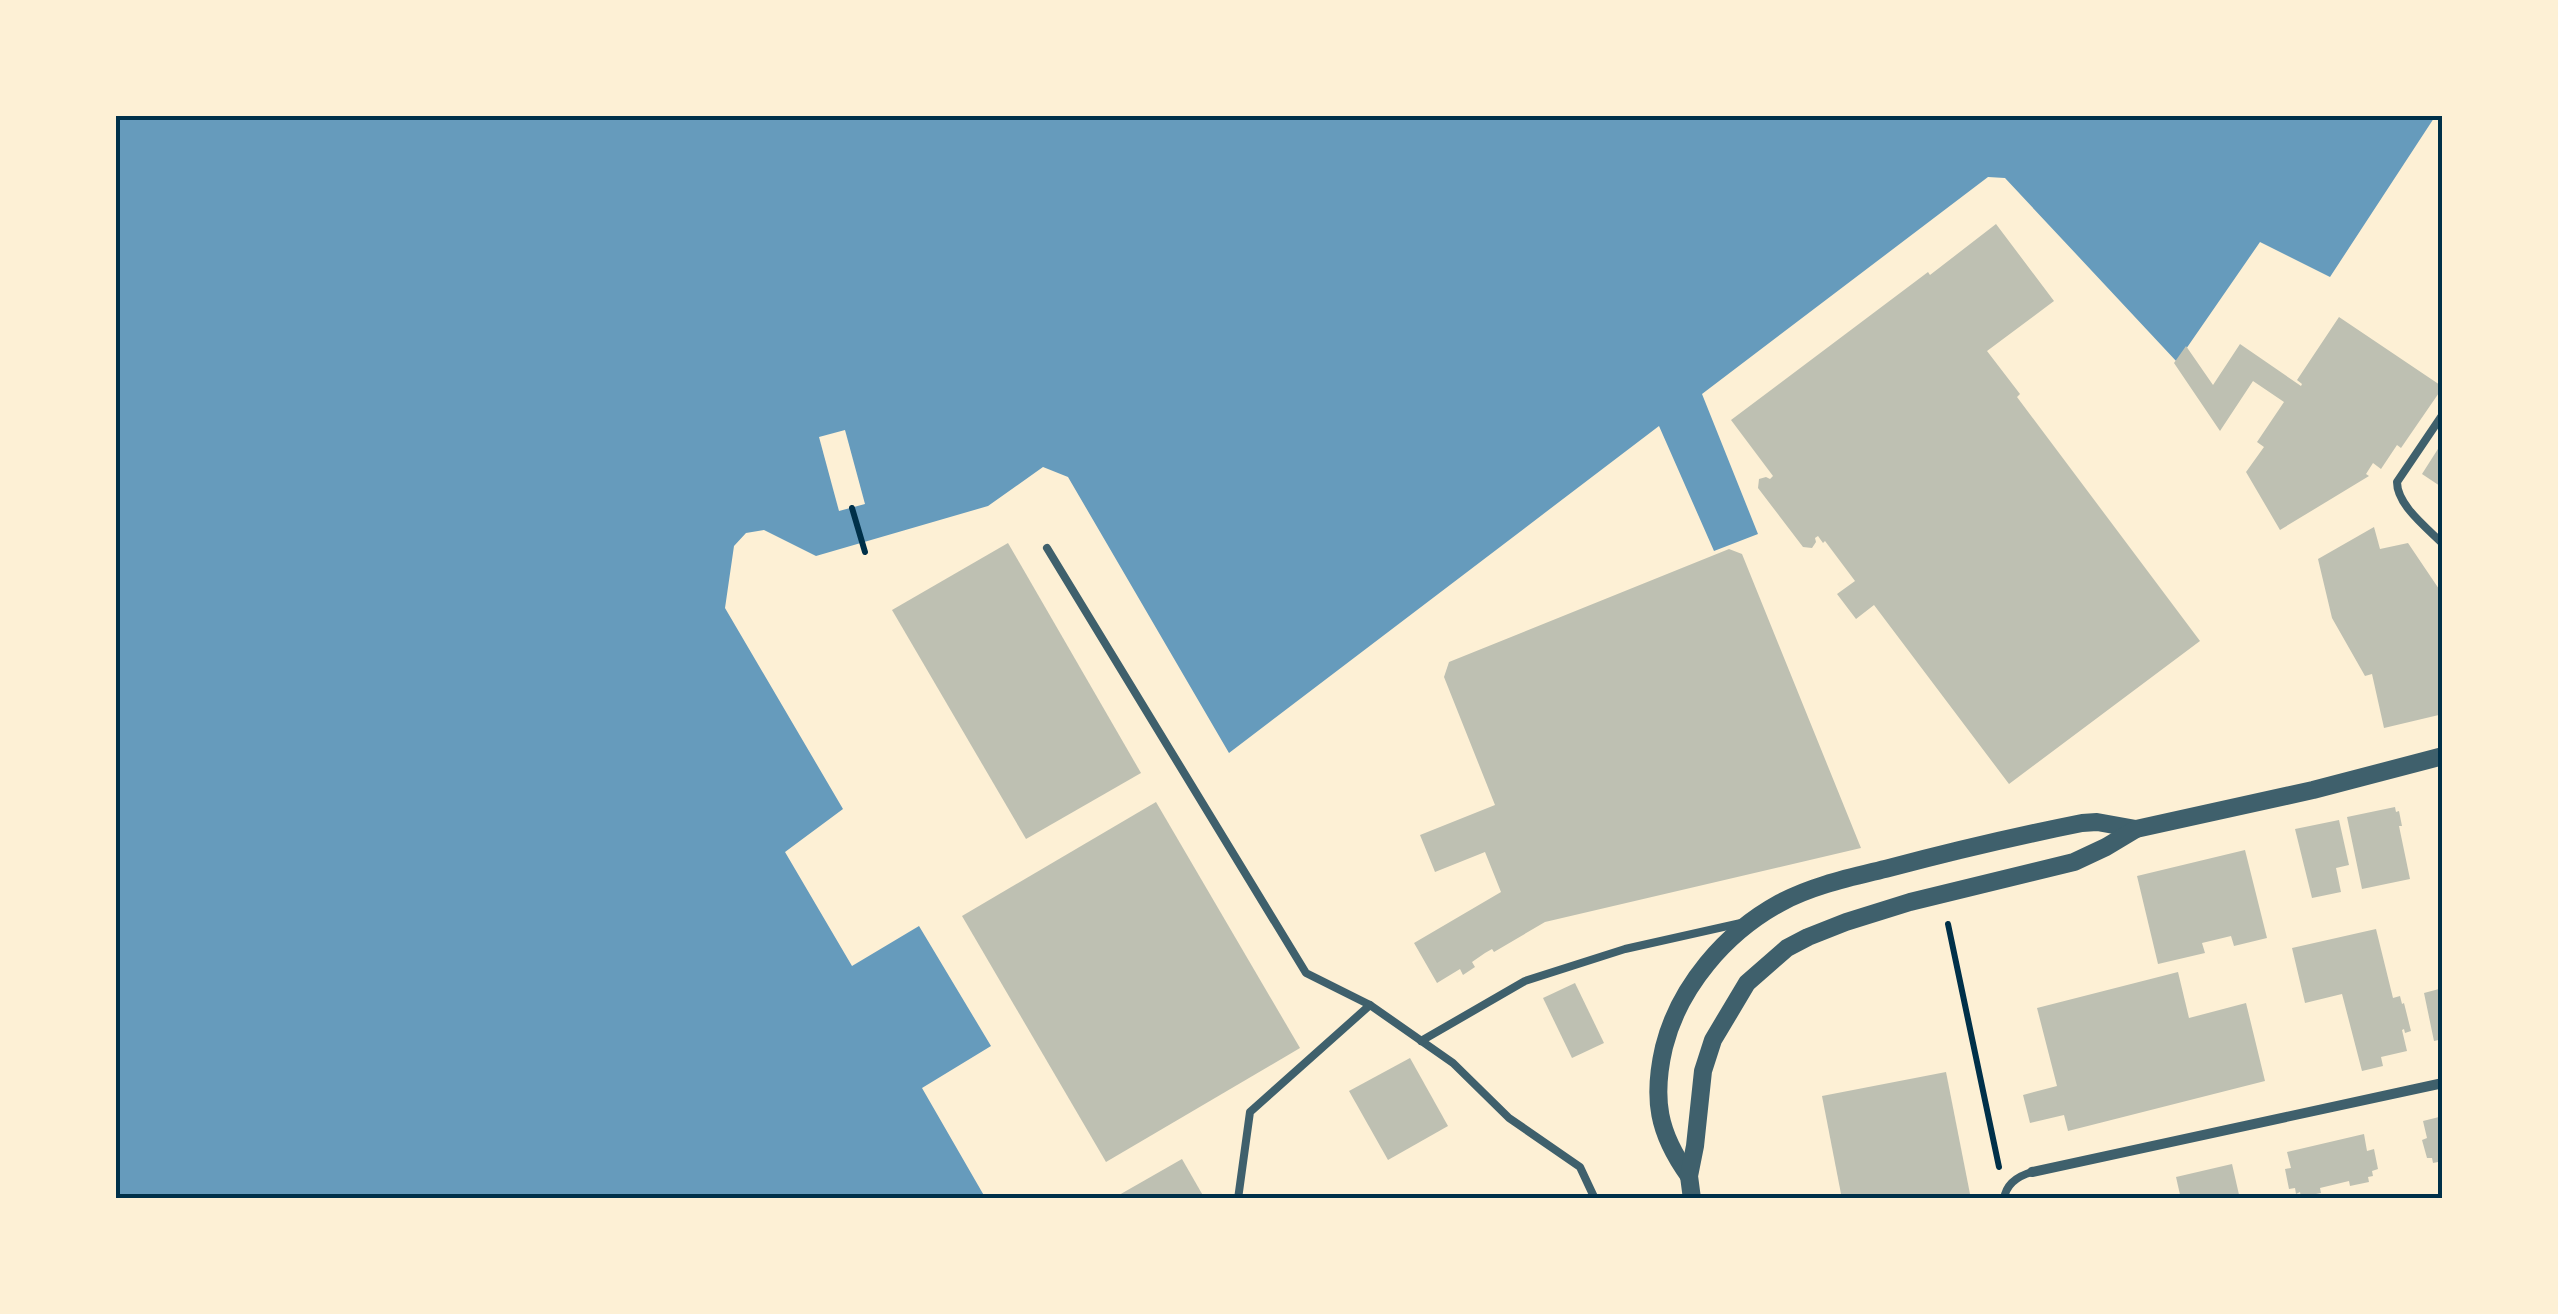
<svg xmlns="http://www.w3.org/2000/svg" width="2558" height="1314" font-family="Quicksand,sans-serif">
<rect width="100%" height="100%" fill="#fdf0d5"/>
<path fill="#669bbc" d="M115,115H2436L2330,277L2260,242L2177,362L2005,178L1988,177L1702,394L1758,534L1714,551L1659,426L1229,753L1068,477L1043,467L988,506L816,556L764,530L746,533L734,546L725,608L843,809L785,852L852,966L919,926L991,1046L922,1088L986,1199H115Z"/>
<path fill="#fdf0d5" d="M845,430L865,504L839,511L819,437Z"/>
<g fill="#bec0b2">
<path d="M1996,224L2054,301L1987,351L2020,394L2017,397L2200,641L2009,784L1874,605L1856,619L1837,594L1855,581L1825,541L1823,543L1818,536L1815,538L1816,542L1812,548L1803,547L1758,488L1759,479L1766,477L1770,479L1773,476L1731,420L1928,272L1930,275Z"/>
<path d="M2339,317L2443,387L2401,448L2397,445L2381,469L2373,463L2366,474L2369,476L2280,530L2246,472L2264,447L2257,442L2284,402L2253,381L2220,431L2174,363L2186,346L2213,385L2240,344L2301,386L2302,384L2297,380Z"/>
<path d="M2443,441V488L2422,474Z"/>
<path d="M2374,527L2380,549L2408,543L2439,589H2441L2443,599V714L2384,728L2372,674L2365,676L2332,618L2318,559Z"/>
<path d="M1008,543L1141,773L1026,839L892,610Z"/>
<path d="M1729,549L1742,554L1861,848L1545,922L1494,952L1492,949L1485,953L1472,962L1475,967L1463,975L1460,969L1437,983L1414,943L1501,892L1485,852L1435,872L1420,835L1495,805L1444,677L1449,662Z"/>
<path d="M1156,802L1300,1048L1106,1162L962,916Z"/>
<path d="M2395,807L2396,812L2399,811L2402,826H2399L2410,879L2362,889L2347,817Z"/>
<path d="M2339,820L2349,865L2336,868L2341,892L2312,898L2295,829Z"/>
<path d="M2245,850L2267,938L2234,946L2231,936L2202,943L2205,953L2158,964L2137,876Z"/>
<path d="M2376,929L2393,998L2400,996L2402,1004L2404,1003L2411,1031L2405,1033L2404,1029L2402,1030L2407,1051L2381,1057L2383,1066L2362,1071L2342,994L2305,1003L2292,948Z"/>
<path d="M2178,972L2189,1018L2246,1003L2265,1081L2068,1131L2064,1115L2030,1123L2023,1095L2057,1086L2037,1008Z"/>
<path d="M1575,983L1604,1043L1572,1058L1543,998Z"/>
<path d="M2439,989L2440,993L2443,992V1039L2434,1041L2424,993Z"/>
<path d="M1410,1058L1448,1126L1388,1160L1349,1091Z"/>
<path d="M1946,1072L1971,1199H1842L1822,1096Z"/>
<path d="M2443,1116V1166L2439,1167L2438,1162L2433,1163L2432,1158H2427L2422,1140L2427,1138L2423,1121Z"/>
<path d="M2364,1134L2367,1151L2374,1149L2378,1169L2372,1171L2373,1176L2368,1177L2369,1182L2350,1186L2349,1181L2320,1188L2321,1193L2301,1197L2300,1192L2296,1194L2295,1188L2289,1189L2285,1169L2291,1168L2287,1152Z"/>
<path d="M1182,1159L1205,1199H1112Z"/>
<path d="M2232,1164L2240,1199H2181L2176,1177Z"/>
</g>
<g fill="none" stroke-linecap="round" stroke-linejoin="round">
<g stroke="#003049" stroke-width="6">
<path d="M852,508L865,552"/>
<path d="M1948,924L1999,1167"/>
</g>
<g stroke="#3f606c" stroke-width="8">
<path d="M2443,414L2397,482C2397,505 2427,528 2443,544"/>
<path d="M1047,548L1306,973L1370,1005L1453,1063L1509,1118L1580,1167L1595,1199"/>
<path d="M1421,1041L1525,981L1625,949L1741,923"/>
<path d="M1238,1199L1250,1112L1370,1005"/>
<path d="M2004,1199C2006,1184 2018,1176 2032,1172"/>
</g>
<path stroke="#3f606c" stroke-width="10" d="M2032,1172L2443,1083"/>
<g stroke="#3f606c" stroke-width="18">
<path d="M1689,1176C1658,1133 1652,1099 1664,1047C1679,987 1725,933 1780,903C1813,885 1853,877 1889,868C1953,851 2017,836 2082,823L2097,822L2136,829"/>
<path d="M1692,1199L1689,1176L1695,1146L1703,1071L1713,1040L1747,983L1787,948L1808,937L1846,922L1910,902L2074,862L2106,847L2136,829L2313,790L2443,756"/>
</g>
</g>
<rect width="2558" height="1314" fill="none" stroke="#fdf0d5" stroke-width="235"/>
<rect x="118" y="118" width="2322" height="1078" fill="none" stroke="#003049" stroke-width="4"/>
</svg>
